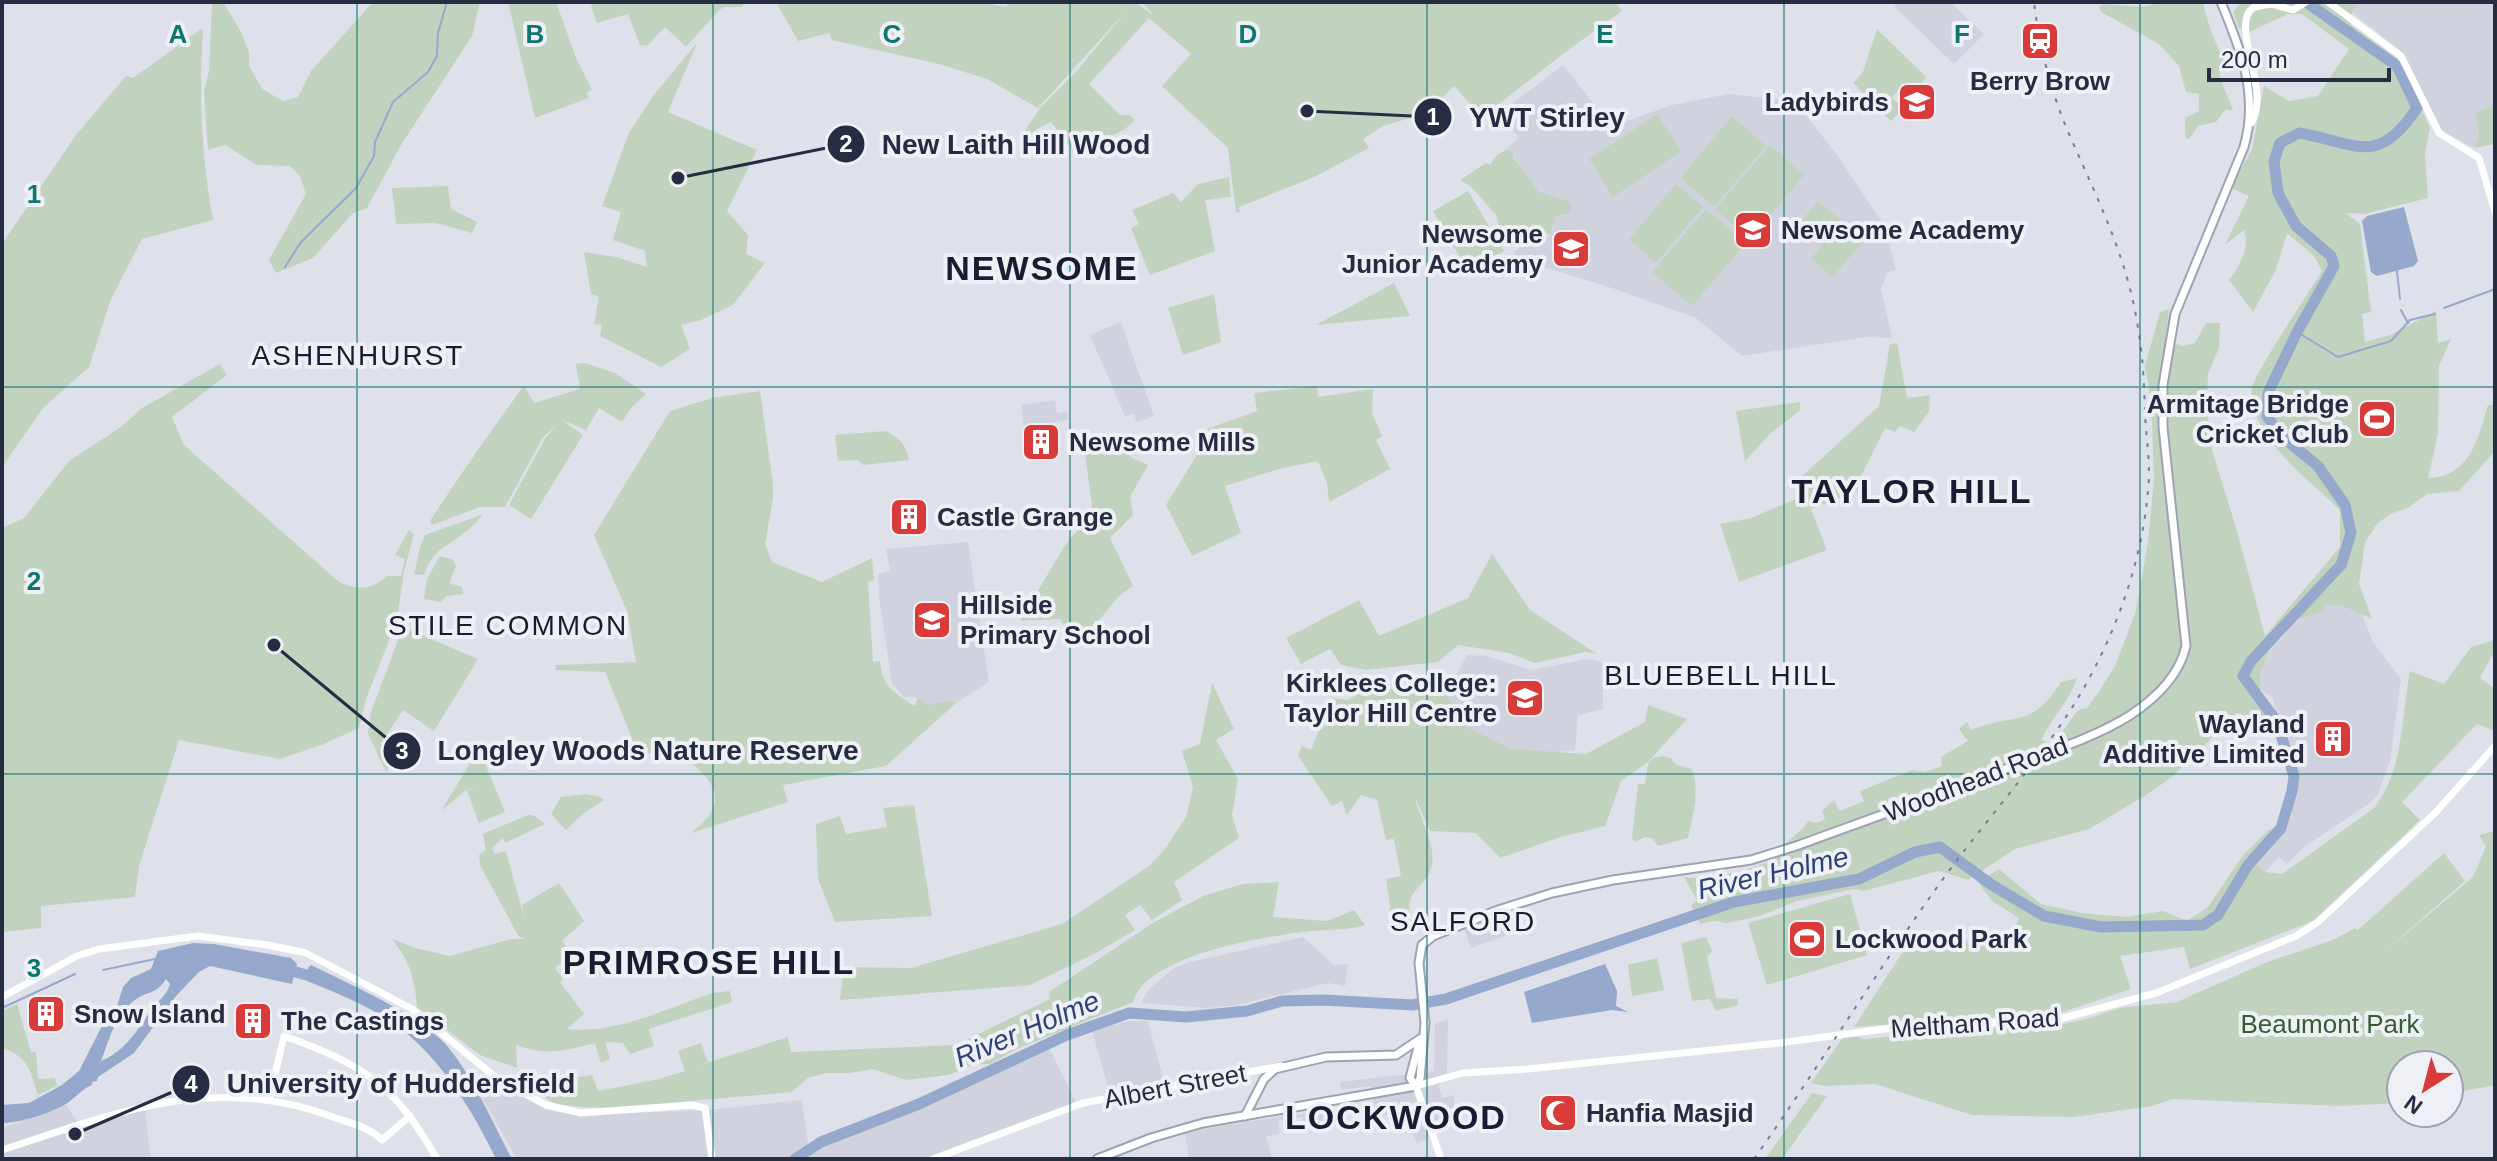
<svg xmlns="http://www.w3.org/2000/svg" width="2497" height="1161" font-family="Helvetica,sans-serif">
<rect width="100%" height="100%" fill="#dee1e9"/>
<g fill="#d0d3de">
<path d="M1897,2H1950L1984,34L1954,64L1894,6Z"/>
<path d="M2359,2H2495V105L2475,112L2479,133L2474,148L2443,132L2403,53L2352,12Z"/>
<path d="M1563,65L1612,126L1672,105L1728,94L1795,101L1837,155L1884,225L1896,270L1888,272L1881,288L1892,338L1867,337L1742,356L1696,318L1612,288L1511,257L1525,242L1544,243L1553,229V218L1555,215L1563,216L1568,201L1542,194L1536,189L1509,150L1508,147L1519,138L1500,113Z"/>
<path d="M1121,322L1154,416L1137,422L1134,414L1125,416L1090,335Z"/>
<path d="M1055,400L1057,413L1067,412L1069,420L1024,427L1021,405Z"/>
<path d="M968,542L989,682L956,703L952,700L928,705L918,698L904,697L892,684L879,597L878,574L890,571L886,549Z"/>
<path d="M2350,584L2373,642L2401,679L2390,761L2378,794L2370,803L2304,847L2287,864L2279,857L2265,872L2257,864L2291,818L2295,791L2293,767L2277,721L2273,698L2254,685L2269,653L2297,619Z"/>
<path d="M1467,655L1486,656L1532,670L1587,659L1599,661L1607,666L1608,675L1603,687V709L1578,715L1575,750L1523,756L1441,716L1454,680Z"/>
<path d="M1504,914L1511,934L1471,948L1464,929Z"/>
<path d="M1303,937L1334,965L1348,964L1345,986L1328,983L1237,1005L1208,1008L1141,1003L1149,989L1173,969L1189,962Z"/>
<path d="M1448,1019L1447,1073L1439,1086L1442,1098L1454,1095V1107L1449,1117L1425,1123L1430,1138L1417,1143L1407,1117L1393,1114L1375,1116L1371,1086L1341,1090L1340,1082L1434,1071L1435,1024Z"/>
<path d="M1130,1021H1148L1164,1082L1109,1091L1092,1030Z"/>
<path d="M1048,1046L1076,1102L923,1159H517L474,1083L485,1075L546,1110L582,1115L706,1110L802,1100L809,1151L898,1116L959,1085Z"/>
<path d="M66,1105L81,1127L145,1110L151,1159H2V1128Z"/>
<path d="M1335,1109L1337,1119L1304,1124L1302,1117L1278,1121L1280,1134L1266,1136L1272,1159H1189L1185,1134L1219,1126Z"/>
</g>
<g fill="#c1d3bf">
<path d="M212,2H223L241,32L249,52V66L262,89L283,101L298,97L311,71L373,2H480L472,36L401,145L367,208L353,213L313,258L276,273L269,260L306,194L300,176L290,166L257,165L225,145L208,150L204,92L209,71Z"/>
<path d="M508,2H556L576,58L592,90L586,93L589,98L535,118Z"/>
<path d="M590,2H743V7H724L719,10L686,47L665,27L647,46L640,45L628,14L597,23Z"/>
<path d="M776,2H980L1007,7L1008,2H1135L1154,16L1142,2H1616L1622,11L1564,53L1485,115L1482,112L1479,114L1454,86L1438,102L1420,115L1383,126L1363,139L1369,148L1314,177L1239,207L1240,212L1236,213L1228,148L1162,86L1191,54L1149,18L1089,84L1120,115H1130L1135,120L1125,129L1076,154L1051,122L1037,129L1025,142L1020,138L1040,108L1076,72L1127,10L1038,108L987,79L939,64L832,40L829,33L798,41Z"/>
<path d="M2164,2L2203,3L2211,32L2225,63L2219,69C2220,84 2229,96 2233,111L2226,109L2216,122L2198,126L2189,139L2185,138V118L2199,111V94L2186,92L2179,66L2159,44L2101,12L2099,7L2104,4L2142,7Z"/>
<path d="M2241,2H2359L2352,12L2350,24L2399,60L2430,128L2425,153L2428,198L2364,214L2346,213L2360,224L2371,312L2362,314L2365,342L2390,335L2436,311L2438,343L2451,339L2439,366L2438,434L2428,478C2470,477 2478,439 2488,405H2495V451L2459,491L2427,494L2408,508L2390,514L2377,524L2365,542L2359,584L2372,619L2341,605H2326L2322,612L2296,620L2269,651L2260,674V689L2271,726L2261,720L2237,713L2224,721L2210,740L2172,777L2146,795L2089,829L2015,849L1968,880L1939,871L1863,891L1854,889L1797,901L1760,916L1727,923L1714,921L1700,924L1691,905L1697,900L1684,877C1703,881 1757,870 1775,858C1780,854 1781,847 1786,843C1794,835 1802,832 1808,821L1817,823L1825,819L1822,811L1834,800L1840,811L1864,801L1860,791L1912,770L1925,772L1942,766L1941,757L1968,741L1959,729L1967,722L1971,730C2017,712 2030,730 2061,682L2077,678C2069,702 2052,717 2041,740L2053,744L2078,710L2087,708L2100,690L2115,666L2136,611L2148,542L2154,480L2151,400L2145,366L2160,312L2169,309L2167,328L2174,343L2183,346L2195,343L2206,323H2220L2219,348L2208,374L2206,413L2211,428L2212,450L2237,531L2265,636L2340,547V510C2309,479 2248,437 2252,388C2253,376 2311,289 2322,271L2315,257L2287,233L2276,270L2253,312L2229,280C2240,265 2250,249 2244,230L2225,245L2249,196L2231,188L2252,149L2264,86L2289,101L2318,96L2349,49L2302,14H2288L2249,32L2239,28L2233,12Z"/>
<path d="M203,28C199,93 201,156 213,220L142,239L111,299L89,367L43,408L2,467V244L76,135L126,76L133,78Z"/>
<path d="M1877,29L1926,77L1916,92L1903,83L1892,98L1904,108L1891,121L1853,83L1863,72Z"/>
<path d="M697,43L668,112L757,150L727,211L748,235L746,254L765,263L733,305L701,320L681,325L690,349L661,367L600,336L602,325L594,324L599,297L591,294L584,252L616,257L647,267L645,251L613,240L621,212L602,206L629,133L653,96Z"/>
<path d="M2495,105V144L2474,148L2479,133L2475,112Z"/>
<path d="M1657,114L1682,151L1613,197L1589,159Z"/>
<path d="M1732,116L1766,146L1714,207L1680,178Z"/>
<path d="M1770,145L1804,175L1750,239L1715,209Z"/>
<path d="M1507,149L1514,154L1513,157L1539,192L1568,201L1571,205L1569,214L1555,216L1551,233L1518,239L1513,231H1500L1496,214C1482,202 1479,190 1460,180L1486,163L1490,165L1496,156Z"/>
<path d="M1229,177L1231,197L1205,200L1215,251L1150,275L1131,228L1139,224L1132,210L1173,193L1181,202L1198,184Z"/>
<path d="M1676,184L1703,207L1656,263L1629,239Z"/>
<path d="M448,186L451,209L477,222L472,233L436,223L396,224L392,188Z"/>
<path d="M1468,191L1504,251L1468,271L1433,211Z"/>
<path d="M1818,201L1840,220L1820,245L1797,226Z"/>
<path d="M1706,209L1746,243L1692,306L1652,272Z"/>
<path d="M1841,221L1864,240L1833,277L1811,259Z"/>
<path d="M1394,283L1410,316L1316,325Z"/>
<path d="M1214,294L1221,342L1183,355L1168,308Z"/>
<path d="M1897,343L1907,398L1930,395L1929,412L1914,432L1900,426L1895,432L1885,428L1857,484L1859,487L1857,491L1811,509L1827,550L1739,582L1720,524L1751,518L1805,495L1800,478L1879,406L1890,344Z"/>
<path d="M584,363L615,373L646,394L631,408L622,422L599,408L586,430L562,420L583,435L531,519L509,505L546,437L557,425L543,437L505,507H480L432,525L430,521C460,475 491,430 524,386L534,403L580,389L576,364Z"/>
<path d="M220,364L227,375L172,417L184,445L339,582C359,591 371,590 387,576H401L405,559L395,555L409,530L414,534L404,571L397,620L366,699L359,728L324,744L280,759L179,740L139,866L135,897L41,906V928L2,932V528L24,518L69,461L121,427L142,408Z"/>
<path d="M1317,386L1318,397L1373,389L1372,413L1382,436L1376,440L1390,469L1329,502L1327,483L1318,461L1279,469L1225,486L1241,533L1192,556L1166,505L1200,450L1213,443L1207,429L1257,411L1254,393Z"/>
<path d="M760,391L773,484V498L765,544L772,562L822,582L872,558L874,580L868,582L873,662L880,661C883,688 893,691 914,706L918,698L928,705L952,700L956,703L886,766L783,785L788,802L691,833C697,827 706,821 710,814C730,784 686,760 667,744L640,758L605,672L556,670L555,665L636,662L627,611L594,535L670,411L712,398Z"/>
<path d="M1800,402V410L1770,434L1745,461L1736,411Z"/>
<path d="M886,431C900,438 906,445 909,460L863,465L858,460L838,461L835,435Z"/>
<path d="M1108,446L1120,447L1132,458L1148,465L1130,497L1133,515L1110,538L1133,586L1119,596L1100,619L1074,640L1060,619L1020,621L1064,547L1089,516L1092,505L1085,454Z"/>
<path d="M484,514C476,522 468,531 459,537C442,548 430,555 424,575L414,574L420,547L425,535Z"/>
<path d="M1492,554L1530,610L1597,654L1586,652L1535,663L1509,653L1458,645L1438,662L1366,670L1341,665L1330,649L1301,664L1286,638L1359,600L1379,636L1468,598Z"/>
<path d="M440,556L452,559L456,566L449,583L462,587L463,594L446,596L441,602L424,599L427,579Z"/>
<path d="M403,627L478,659L434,731L403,710L381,743L391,763L386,772L368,734L371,712Z"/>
<path d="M2495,640V650L2480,678L2495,689V731L2477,724L2402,802L2420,820L2313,921L2190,969L2184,947L2120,956L2131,989L2063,1012L1854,1027L1902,953L2013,932L2019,918L1992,901L1978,882L1999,869L2041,904L2082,913L2127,917L2163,911L2187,921L2208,907L2243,855L2272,827L2257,864L2265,872L2282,874L2374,808C2404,770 2401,717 2410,671L2444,684L2471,647Z"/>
<path d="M1430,676H1444L1440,685L1466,727L1512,749L1586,754L1645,722L1648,705L1687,719L1648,762L1621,781L1605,826L1561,837L1500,858L1476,833L1430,831L1415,797C1419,818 1436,844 1432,865C1426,892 1403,885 1411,922L1389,920L1390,906L1386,879L1401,876L1394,839L1386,840L1377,800L1361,795L1347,815L1342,801L1332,806L1298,756L1302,746L1311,750L1332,698L1347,700L1359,694L1415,685Z"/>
<path d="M1212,683L1234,729L1216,740L1238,779L1232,815L1239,838L1174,882L1182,900L1152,920L1140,905L1125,915L1135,930L1096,953L1030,985L840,1000L844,967L911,968L1062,924L1149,866L1165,849L1186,817L1193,787L1182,751L1200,744Z"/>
<path d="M479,749L505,812L479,823L467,791L476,787L466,790L441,811Z"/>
<path d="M1663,756L1671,758L1675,764L1692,769C1700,792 1693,815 1688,838L1658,846L1652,838L1645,837L1635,842L1632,838L1638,784H1645L1648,764L1653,758Z"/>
<path d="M585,794L598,796L604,800L584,813L566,830L551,814L561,797Z"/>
<path d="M914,805L932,916L835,922L818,879L816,824L840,816L846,834L887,827L883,808Z"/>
<path d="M528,815H533L545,824L505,843L503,838L492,848L495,854L506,851L525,921L522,905L559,883L584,921L562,941L572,954L555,968L563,979L560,982L584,1014L567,1029C614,1035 668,1008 713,993L730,991L732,1002L649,1029L654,1046L630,1054L623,1043L605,1042L610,1059L601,1063L595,1043C564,1051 547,1056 516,1045L517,1068L480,1055L417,1007C416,990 412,969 403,955C400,949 396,946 393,939L415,948L450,956L511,939H526L519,937L480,865L479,855L486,850L483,834Z"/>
<path d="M2495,831V1085L2449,1094V1065H2401V1103L2340,1106L2173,1099L2152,1106L2074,1117L1972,1115L1875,1084L1825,1086L1811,1083L1846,1033L1864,1039L1952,1030L2056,1026L2093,1017L2119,1008L2177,1002L2267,962L2333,940L2355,928L2358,930L2444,853L2465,881L2383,953L2473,877L2486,846L2479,835Z"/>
<path d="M1279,882L1273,917L1327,921L1354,910L1365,925C1346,931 1329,929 1310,931C1263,937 1175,951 1142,986C1138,990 1135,997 1133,1002L1019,1048L990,1064H977L948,1075L906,1080L872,1069L851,1073H826L808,1078L792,1092L614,1108L581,1107L556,1104L512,1078L539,1083L592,1075L598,1091L659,1079L685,1071L678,1051L701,1043L708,1062L697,1066L788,1037L791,1052L956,1045L1050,999L1049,992L1153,923L1203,896L1243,884Z"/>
<path d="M1850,894L1867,955L1767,985L1748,923Z"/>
<path d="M1706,937L1712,951L1707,957L1716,998L1738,999V1005L1716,1011L1710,999L1692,1001L1681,943Z"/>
<path d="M1657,958L1664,990L1632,996L1628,965Z"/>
<path d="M17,1004L31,1052H36L38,1079L55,1078L57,1086L38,1095C29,1069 30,1058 2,1048V1011Z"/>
<path d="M1812,1093L1827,1096L1782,1159H1765Z"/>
</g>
<g fill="#96a8cc" fill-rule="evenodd">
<path d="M2404,207L2418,261L2414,266L2377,276L2371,272L2362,221L2367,216Z"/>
<path d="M193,943L214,944L291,958L297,964L292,984L210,966L199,972L176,996L134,1053L98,1077L97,1081L92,1082V1085C82,1089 75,1098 66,1104C50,1113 21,1123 2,1123V1105L29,1103L62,1085L79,1071L106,1018L117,1006L123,987L131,978L151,969L158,951ZM166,979L170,984C167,995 158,1001 151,1010C138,1030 124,1052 101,1061C110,1039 114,1015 135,1000C148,990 155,996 166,979Z"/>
<path d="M1605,964L1617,991L1616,1006L1628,1012L1612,1010L1532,1023L1524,992Z"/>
<path d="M311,965C349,984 421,1015 448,1047C475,1080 492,1122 512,1159H496C473,1111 440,1057 396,1025C369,1006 337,993 307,981L308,968Z"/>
</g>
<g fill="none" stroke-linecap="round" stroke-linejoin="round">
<g stroke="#96a8cc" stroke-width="2">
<path d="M285,267L301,242L356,188L374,156L375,142L393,102L428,72L437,56L438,33L447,2"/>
<path d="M2397,271L2400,299"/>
<path d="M2444,308L2495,289"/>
<path d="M2401,310L2408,323"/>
<path d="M2297,332L2338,357L2391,341L2410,320L2435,314"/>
<path d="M103,970L155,959"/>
<path d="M2,1008L75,974"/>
</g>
<g stroke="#96a8cc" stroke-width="11">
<path d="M282,968L320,979"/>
<path d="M795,1159L821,1142L919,1104L1067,1035L1129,1013L1186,1017L1247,1011L1282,1001L1324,1000L1412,1005L1446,999L1734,902L1859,879L1915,852L1940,847L1992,885L2044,916L2101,927L2203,925L2218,915L2248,865L2281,828L2292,791L2294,776L2277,722L2243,676L2251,661L2341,565L2351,533L2345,505L2318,466L2280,435L2267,416L2268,393L2297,332L2334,266L2331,256L2296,226L2278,193L2274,161L2280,143L2299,133C2357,143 2377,168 2417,108L2397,66L2306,2"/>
</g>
<g stroke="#9da3b5" stroke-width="11">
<g id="primary">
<path d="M1416,1086L1420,1079L1425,1023L1419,963L1422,945L1433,936L1498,910L1552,893L1613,880L1751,860L1796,846C1870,819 1943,793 2016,765C2054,750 2095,737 2129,716C2155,699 2179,677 2186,646L2163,427V385L2175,314L2244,147C2259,95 2241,50 2221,2"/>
<path d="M1416,1086L1410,1078L1420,1040"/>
<path d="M1245,1116L1264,1079L1275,1069L1326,1057L1396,1055L1420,1039"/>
<path d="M1097,1159L1151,1138L1203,1123L1416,1086"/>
</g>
</g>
<g stroke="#fff" stroke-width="7">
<path d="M2328,2L2401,56L2439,133L2479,158L2495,212"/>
<path d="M2268,3L2293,10L2306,2"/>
<path d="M2251,123C2272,91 2229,24 2253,8C2257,6 2266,5 2271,4"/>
<path d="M2,997L77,956L99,949L198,936L268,945L306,953L412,1009L499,1080L546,1105L581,1113L692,1105L705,1108L712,1159"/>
<path d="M269,1100L284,1036C363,1064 395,1085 437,1159"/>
<path d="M2,1150C117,1113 212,1072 333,1117C350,1123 369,1127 382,1140L410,1116"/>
<path d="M933,1159L1083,1103L1281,1066"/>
<path d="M1441,1159L1416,1086L1463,1073L1528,1069L1779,1043L1899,1027L2056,1020L2156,993L2296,936L2318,922L2435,813L2495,746"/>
</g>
<use href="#primary" stroke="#fff" stroke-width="7"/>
<path stroke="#777d94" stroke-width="2" stroke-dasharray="4 8" stroke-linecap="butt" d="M1754,1159C1819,1067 1877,970 1943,879C1986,820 2036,765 2075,703C2114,639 2142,564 2148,490C2151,465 2146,438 2145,412C2144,384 2143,356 2138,328C2128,257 2094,192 2066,127C2050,88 2039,44 2034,2"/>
</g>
<path fill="none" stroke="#0f766e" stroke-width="2" stroke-opacity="0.55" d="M357,2V1159M713,2V1159M1070,2V1159M1427,2V1159M1784,2V1159M2140,2V1159M2,387H2495M2,774H2495"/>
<defs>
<g id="station-square" transform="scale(2)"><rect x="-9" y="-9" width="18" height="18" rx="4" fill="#d83b3a" stroke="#eef0f6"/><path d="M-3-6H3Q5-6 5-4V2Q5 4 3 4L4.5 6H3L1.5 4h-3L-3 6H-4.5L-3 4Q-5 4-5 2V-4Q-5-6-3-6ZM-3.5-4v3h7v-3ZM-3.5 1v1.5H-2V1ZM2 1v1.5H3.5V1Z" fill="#fff"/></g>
<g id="school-square" transform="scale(2)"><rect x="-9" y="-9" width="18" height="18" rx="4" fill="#d83b3a" stroke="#eef0f6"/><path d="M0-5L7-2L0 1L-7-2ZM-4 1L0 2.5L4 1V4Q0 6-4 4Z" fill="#fff"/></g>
<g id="stadium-square" transform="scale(2)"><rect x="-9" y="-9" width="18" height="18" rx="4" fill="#d83b3a" stroke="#eef0f6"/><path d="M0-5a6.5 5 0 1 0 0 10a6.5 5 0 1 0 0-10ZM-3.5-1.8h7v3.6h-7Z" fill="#fff"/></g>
<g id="building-square" transform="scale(2)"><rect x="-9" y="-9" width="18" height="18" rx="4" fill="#d83b3a" stroke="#eef0f6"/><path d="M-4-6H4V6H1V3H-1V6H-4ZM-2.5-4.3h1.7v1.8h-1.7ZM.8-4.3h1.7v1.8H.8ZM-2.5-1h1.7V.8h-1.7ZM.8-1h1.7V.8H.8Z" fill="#fff"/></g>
<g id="university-square" transform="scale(2)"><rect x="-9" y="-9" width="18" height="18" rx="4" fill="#d83b3a" stroke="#eef0f6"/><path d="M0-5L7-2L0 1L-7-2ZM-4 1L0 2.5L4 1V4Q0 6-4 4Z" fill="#fff"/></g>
<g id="mosque-square" transform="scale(2)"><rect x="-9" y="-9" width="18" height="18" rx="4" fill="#d83b3a" stroke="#eef0f6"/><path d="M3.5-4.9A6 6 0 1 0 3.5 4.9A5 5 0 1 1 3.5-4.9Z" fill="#fff"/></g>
</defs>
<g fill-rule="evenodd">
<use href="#station-square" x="2040" y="41"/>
<use href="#school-square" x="1917" y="102"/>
<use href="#school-square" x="1753" y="230"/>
<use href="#school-square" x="1571" y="249"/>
<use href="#stadium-square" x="2377" y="419"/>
<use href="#building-square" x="1041" y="442"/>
<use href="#building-square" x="909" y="517"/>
<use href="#school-square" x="932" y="620"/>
<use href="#university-square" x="1525" y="698"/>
<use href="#building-square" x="2333" y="739"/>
<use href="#stadium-square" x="1807" y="939"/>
<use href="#building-square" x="46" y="1014"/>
<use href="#building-square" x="253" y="1021"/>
<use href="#mosque-square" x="1558" y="1113"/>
</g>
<g text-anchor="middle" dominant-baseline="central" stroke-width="8" stroke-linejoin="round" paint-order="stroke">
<g font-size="26" font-weight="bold" fill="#262c41" stroke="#eef0f6" text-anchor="start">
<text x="2040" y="81" text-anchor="middle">Berry Brow</text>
<text x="1889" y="102" text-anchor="end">Ladybirds</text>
<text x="1781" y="230">Newsome Academy</text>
<text x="1543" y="234" text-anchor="end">Newsome<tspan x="1543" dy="30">Junior Academy</tspan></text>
<text x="2349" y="404" text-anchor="end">Armitage Bridge<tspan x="2349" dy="30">Cricket Club</tspan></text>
<text x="1069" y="442">Newsome Mills</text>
<text x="937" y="517">Castle Grange</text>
<text x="960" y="605">Hillside<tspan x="960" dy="30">Primary School</tspan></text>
<text x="1497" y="683" text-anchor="end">Kirklees College:<tspan x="1497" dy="30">Taylor Hill Centre</tspan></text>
<text x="2305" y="724" text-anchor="end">Wayland<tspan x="2305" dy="30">Additive Limited</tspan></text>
<text x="1835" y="939">Lockwood Park</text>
<text x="74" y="1014">Snow Island</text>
<text x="281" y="1021">The Castings</text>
<text x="1586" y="1113">Hanfia Masjid</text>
</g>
<g font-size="26" fill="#262c41" stroke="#eef0f6">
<text transform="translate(1976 779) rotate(-21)">Woodhead Road</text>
<text transform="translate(1975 1023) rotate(-4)">Meltham Road</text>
<text transform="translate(1175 1086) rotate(-11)">Albert Street</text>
</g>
<g font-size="26" fill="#345e32" stroke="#eef0f6">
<text x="2330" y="1024">Beaumont Park</text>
</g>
<g font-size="28" letter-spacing="2" fill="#191d31" stroke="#eef0f6">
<text x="358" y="355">ASHENHURST</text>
<text x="508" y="625">STILE COMMON</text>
<text x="1721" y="675">BLUEBELL HILL</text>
<text x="1463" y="921">SALFORD</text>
</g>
<g font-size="28" font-style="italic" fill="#2d4378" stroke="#eef0f6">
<text transform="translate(1773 873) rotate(-13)">River Holme</text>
<text transform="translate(1027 1029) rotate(-23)">River Holme</text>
</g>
<g font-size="34" font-weight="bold" letter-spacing="2" fill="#191d31" stroke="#eef0f6">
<text x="1042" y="268">NEWSOME</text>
<text x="1912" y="491">TAYLOR HILL</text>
<text x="709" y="962">PRIMROSE HILL</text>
<text x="1396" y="1117">LOCKWOOD</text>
</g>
</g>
<g font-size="26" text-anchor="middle" font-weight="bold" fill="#0f766e" stroke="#eef0f6" stroke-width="8" stroke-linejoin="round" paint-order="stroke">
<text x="178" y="43">A</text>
<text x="535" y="43">B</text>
<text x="892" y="43">C</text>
<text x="1248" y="43">D</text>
<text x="1605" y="43">E</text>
<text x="1962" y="43">F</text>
<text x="34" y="203">1</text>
<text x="34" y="590">2</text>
<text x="34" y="977">3</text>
</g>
<path fill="none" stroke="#262c41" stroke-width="3" d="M1307 111L1433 117M678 178L846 144M274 645L402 751M75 1134L191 1084"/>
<g fill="#262c41" stroke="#eef0f6" stroke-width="3">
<circle cx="1307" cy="111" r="8"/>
<circle cx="678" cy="178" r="8"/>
<circle cx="274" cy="645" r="8"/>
<circle cx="75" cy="1134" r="8"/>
<circle cx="1433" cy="117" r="20"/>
<circle cx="846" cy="144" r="20"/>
<circle cx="402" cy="751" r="20"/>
<circle cx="191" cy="1084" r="20"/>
</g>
<g font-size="24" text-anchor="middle" font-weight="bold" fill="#fff">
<text x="1433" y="125">1</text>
<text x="846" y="152">2</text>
<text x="402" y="759">3</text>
<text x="191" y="1092">4</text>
</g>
<g font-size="28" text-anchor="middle" font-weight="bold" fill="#262c41" stroke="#eef0f6" stroke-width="8" stroke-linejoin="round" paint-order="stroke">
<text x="1547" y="127">YWT Stirley</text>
<text x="1016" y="154">New Laith Hill Wood</text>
<text x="648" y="760">Longley Woods Nature Reserve</text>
<text x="401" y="1093">University of Huddersfield</text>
</g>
<rect width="2497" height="1161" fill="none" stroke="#262c41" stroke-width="8"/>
<g transform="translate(2425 1089) rotate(216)"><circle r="38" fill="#eef0f6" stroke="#9ea2ae" stroke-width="2"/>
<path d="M0-6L14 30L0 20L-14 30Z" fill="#d83b3a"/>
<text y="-12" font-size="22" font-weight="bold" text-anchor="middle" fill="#262c41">N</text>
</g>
<path d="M2209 68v12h180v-12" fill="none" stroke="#262c41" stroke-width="4"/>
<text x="2221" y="68" font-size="24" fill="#262c41" stroke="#eef0f6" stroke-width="6" paint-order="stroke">200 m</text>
</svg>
